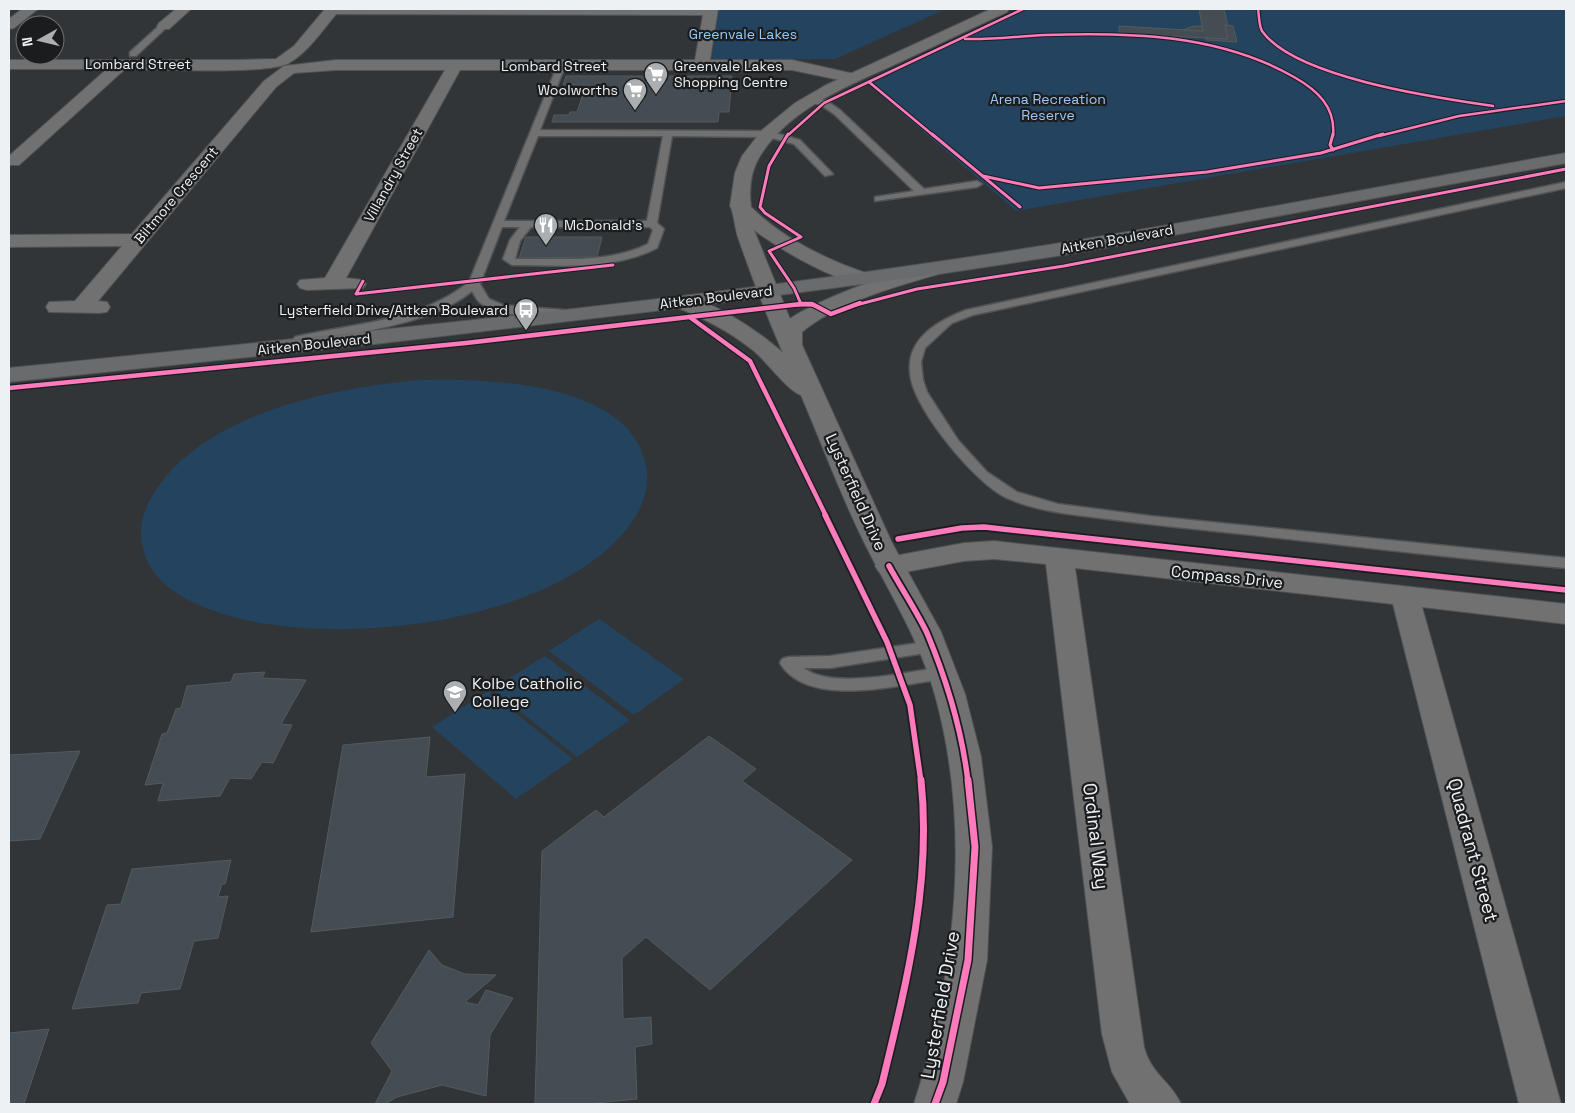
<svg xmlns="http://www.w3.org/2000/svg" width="1575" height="1113" font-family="'Space Grotesk',sans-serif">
<rect width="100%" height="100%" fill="#323537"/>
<g fill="#24435e">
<path d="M718,9H946L835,59L713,60L712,56Z"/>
<path d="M1027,9H1566V116L1016,211L869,85Z"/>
<path d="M422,380C485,378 632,382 646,466C651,493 638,518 619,538C539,624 338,647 230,616C189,604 143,583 141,535C140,517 149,499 160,484C214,411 336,387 422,380Z"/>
<path d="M599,619L684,679L634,715L549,651Z"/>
<path d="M545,656L630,720L577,757L492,689Z"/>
<path d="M488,691L573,759L516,799L432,727Z"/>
</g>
<g fill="#444d54" stroke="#56595b">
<path d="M1199,9H1224L1228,26L1225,25L1228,39L1119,34V26L1203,31Z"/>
<path d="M1225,25L1233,26L1237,42L1206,40L1205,38L1228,39Z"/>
<path d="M1194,26H1202L1203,31L1183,30Z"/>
<path d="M566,76H732L729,112H719L718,122H552L554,115H569L570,112H577L586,85H563Z"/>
<path d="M526,237H602L597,257L519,258Z"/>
<path d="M265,672L262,678L306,680L281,724L292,725L273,763L262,762L251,779L230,778L220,796L158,801L163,783L145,785L162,734L167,733L176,709L181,708L187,686L231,682L234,674Z"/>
<path d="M709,736L756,769L742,781L852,860L710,990L646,937L622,958L623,1019L651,1017L652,1044L635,1047L637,1099L587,1104H535L542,851L596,810L604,817Z"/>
<path d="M430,737L426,777L465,774L453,917L311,932L343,745Z"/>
<path d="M80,751L40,839L9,841V755Z"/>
<path d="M231,860L225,884H222L218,897L228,896L218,938L194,941L180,989L141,993L138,1003L72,1009L107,905L121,904L132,869Z"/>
<path d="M429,950L442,965L465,974L496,975L465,1002L478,1005L486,990L513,998L490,1035L486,1096L442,1085L397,1097L385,1104H375L392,1071L371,1043Z"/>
<path d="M49,1029L24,1104H9V1033Z"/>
</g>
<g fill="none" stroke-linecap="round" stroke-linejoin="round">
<g stroke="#515354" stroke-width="3">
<g id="service">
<path d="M161,24L168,26L136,56H130V52Z"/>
<path d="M558,64L565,66L540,130L768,131L800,140L833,174L825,176L794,144L768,137L672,136L657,223L664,229L657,248C612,271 560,265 512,265L503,259L510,240L520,227H502L480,284L489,299L503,305L564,310L568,311V315C549,320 498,316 482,304C477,301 475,296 472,291C430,326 352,332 299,344L295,343L293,340L295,337C354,323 420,322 469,282ZM538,136H663L647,221H504ZM531,227H650L653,230L648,244C608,264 559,258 515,259L520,241Z"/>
<path d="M812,97L827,101L840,110L924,189L977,181L982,184L977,187L875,201V197L914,191L834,114L821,105L809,102L808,100Z"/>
<path d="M1566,182V188L973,315L952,323L925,348L921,362L923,380L927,392L958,440L987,472L1017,492L1058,504L1150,516L1566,558V568C1449,558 1331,543 1214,531C1176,527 1138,523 1100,518C1069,514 1036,511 1007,498C976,484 917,412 911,379C903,341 935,322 966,310Z"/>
<path d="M932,641L938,643L940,647L938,651L830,668H804C830,690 909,672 942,667L948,669L950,673L948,677L942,679C899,685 807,709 780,663L782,659L788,657L830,656Z"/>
</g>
</g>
<g stroke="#515354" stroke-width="2">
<g id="minor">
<path d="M22,9H38L14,28L9,29V19Z"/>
<path d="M176,9H191L169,29H159L157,26L159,23Z"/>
<path d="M325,9H718L710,60H792L859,75L862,78L854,83L792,70H460L346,278L363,280L366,284L363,288L307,290L300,288L297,284L300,280L325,278L445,70H336L294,73L276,87L98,301L107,302L110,307L107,312L99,313L49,312L46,307L49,302L75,301L122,246L9,247V235L132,234L264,81L284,66L336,60H695L703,15L336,14C322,31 308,52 289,63C267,75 156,69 125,69L19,165H9V156L107,69H9V60H236L276,59L294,46Z"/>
<path d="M994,541L1566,604V624L1422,607L1561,1104H1519L1393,604L1075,568L1144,1047C1152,1076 1170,1080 1181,1104H1130L1112,1072L1102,1034L1046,564L994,559L964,561L889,575L879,572L875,566L879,560L889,557L964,543Z"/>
</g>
</g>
<g stroke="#515354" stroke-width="2">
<path id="tertiary" d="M991,9H1009L1007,12C971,29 936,45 900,62C851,85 790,107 760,156C750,172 749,190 751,207C783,239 827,260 869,274L872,278L869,282C844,289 775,246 754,230L790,319C810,303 919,259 942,265L945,269L942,273C898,286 837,302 802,332V345L892,543L941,632L965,694L981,757L992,847L987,960L963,1082L956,1104H914C956,973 972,829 935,695C920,641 890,594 865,544C841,496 822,444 801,395C789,392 766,361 754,351C729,331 702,317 673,306L669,302L673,298C701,290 762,334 783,353C767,316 752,278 739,240C735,231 734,212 730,206L735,173L742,156L762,130L795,103L826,85Z"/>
</g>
<g stroke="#515354" stroke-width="2">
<path id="secondary" d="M1566,153V163L1076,253L939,274L680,308L375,344L9,382V368C321,336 633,307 943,261C1152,231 1359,190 1566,153Z"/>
</g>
<use href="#service" fill="#717172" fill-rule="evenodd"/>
<use href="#minor" fill="#717172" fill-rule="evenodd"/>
<use href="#tertiary" fill="#717172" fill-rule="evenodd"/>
<use href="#secondary" fill="#696b6c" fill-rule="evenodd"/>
<g stroke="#1a1c1e" stroke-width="4.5">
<g id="cycleway-far4">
<path d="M1258,9C1259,15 1259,26 1262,31C1295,78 1438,98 1493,106"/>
<path d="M965,39C992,40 1018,36 1045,35C1129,32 1219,34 1294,77C1317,90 1336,107 1333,136"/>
<path d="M869,82L934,136"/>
<path d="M787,136L824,103L1023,9"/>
<path d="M1379,136L1459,116L1566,101"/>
</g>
</g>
<g stroke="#1a1c1e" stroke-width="5">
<g id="cycleway-far3">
<path d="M788,134L769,166L760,207L765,213L801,237L769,251L794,288L801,304"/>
<path d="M932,134L1020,207"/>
<path d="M1333,150L1330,145L1333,134"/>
<path d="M983,176L1039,188L1207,172L1321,153L1383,134"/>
<path d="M363,281L356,294L613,265"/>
<path d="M795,305H813"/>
<path d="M856,305L917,289L1064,266L1566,169"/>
</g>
</g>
<g stroke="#1a1c1e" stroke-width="7">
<g id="cycleway-far2">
<path d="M691,318L750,361L826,516"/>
<path d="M9,388L466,343L801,304H812L831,314L860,303"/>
</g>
</g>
<g stroke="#1a1c1e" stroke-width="9">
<g id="cycleway-far1">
<path d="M825,515L887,642L910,705L921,782"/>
<path d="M898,539L962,528L984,527L1566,590"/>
<path d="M889,566C901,588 916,610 927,633C947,681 962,730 968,782"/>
</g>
</g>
<g stroke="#1a1c1e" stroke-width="10">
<g id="cycleway">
<path d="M874,1104L882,1084C906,985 932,883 921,780"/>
<path d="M935,1104L943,1082L968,960L975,847L968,780"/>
</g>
</g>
<use href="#cycleway-far4" stroke="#fd7abc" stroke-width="2.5"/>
<use href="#cycleway-far3" stroke="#fd7abc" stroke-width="3"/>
<use href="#cycleway-far2" stroke="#fd7abc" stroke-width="4.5"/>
<use href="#cycleway-far1" stroke="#fd7abc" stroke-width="5.5"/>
<use href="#cycleway" stroke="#fd7abc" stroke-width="7"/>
</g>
<defs>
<g id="supermarket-pin" transform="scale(1.25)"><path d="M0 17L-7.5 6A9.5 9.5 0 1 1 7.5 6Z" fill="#acafb2" stroke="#1a1c1e"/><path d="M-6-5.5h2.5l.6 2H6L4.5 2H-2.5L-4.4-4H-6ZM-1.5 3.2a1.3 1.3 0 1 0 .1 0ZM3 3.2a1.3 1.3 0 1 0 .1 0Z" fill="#fff"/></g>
<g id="restaurant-pin" transform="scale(1.25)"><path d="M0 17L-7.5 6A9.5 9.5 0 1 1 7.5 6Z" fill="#acafb2" stroke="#1a1c1e"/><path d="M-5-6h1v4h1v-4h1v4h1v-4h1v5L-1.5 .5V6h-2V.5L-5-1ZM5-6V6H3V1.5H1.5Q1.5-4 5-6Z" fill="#fff"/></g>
<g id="bus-pin" transform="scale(1.25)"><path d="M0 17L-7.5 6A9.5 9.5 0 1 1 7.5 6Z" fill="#acafb2" stroke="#1a1c1e"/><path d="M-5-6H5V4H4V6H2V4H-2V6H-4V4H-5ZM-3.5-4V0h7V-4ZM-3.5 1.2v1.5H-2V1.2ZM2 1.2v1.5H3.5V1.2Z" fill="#fff"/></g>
<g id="school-pin" transform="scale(1.25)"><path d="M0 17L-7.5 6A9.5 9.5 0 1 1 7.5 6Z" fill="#acafb2" stroke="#1a1c1e"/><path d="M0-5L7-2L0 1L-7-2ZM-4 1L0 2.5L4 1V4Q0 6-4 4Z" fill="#fff"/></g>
</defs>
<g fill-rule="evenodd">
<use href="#supermarket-pin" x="656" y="74"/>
<use href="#supermarket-pin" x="635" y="90"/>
<use href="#restaurant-pin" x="546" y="225"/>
<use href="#bus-pin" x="526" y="310"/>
<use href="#school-pin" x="455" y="692"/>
</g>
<g text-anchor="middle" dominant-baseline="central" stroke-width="4.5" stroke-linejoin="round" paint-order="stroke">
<g font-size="14" fill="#99c9f8" stroke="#1a1c1e">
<text x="743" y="34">Greenvale Lakes</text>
<text x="1048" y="99">Arena Recreation<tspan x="1048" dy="16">Reserve</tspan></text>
</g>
<g font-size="14" fill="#eef1f4" stroke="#1a1c1e">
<text x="138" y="64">Lombard Street</text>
<text x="554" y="66">Lombard Street</text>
<text transform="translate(393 175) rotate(-61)">Villandry Street</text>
<text transform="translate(176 195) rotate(-50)">Biltmore Crescent</text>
<text transform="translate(1117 239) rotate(-10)">Aitken Boulevard</text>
<text transform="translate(716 297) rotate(-7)">Aitken Boulevard</text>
<text transform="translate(314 344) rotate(-6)">Aitken Boulevard</text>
</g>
<g font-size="14" fill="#eef1f4" stroke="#1a1c1e" text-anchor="start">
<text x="674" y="66">Greenvale Lakes<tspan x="674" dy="16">Shopping Centre</tspan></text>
<text x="618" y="90" text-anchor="end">Woolworths</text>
<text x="564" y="225">McDonald's</text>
<text x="508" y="310" text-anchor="end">Lysterfield Drive/Aitken Boulevard</text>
</g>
<g font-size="16" fill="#eef1f4" stroke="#1a1c1e">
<text transform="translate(856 492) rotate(66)">Lysterfield Drive</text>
<text transform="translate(1227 577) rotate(6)">Compass Drive</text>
</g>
<g font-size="16" fill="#eef1f4" stroke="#1a1c1e" text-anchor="start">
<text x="472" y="683">Kolbe Catholic<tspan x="472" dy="18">College</tspan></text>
</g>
<g font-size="19" fill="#eef1f4" stroke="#1a1c1e">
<text transform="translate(1096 836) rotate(83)">Ordinal Way</text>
<text transform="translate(1473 850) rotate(75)">Quadrant Street</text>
<text transform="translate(940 1005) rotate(-80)">Lysterfield Drive</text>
</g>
</g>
<rect width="1575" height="1113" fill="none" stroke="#eef1f4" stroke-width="20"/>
<g transform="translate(40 40) rotate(262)"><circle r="24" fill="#1a1c1e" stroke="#6f7174"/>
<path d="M0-4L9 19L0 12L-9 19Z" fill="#acafb2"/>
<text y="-8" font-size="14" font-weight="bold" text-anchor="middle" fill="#eef1f4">N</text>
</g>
</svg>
